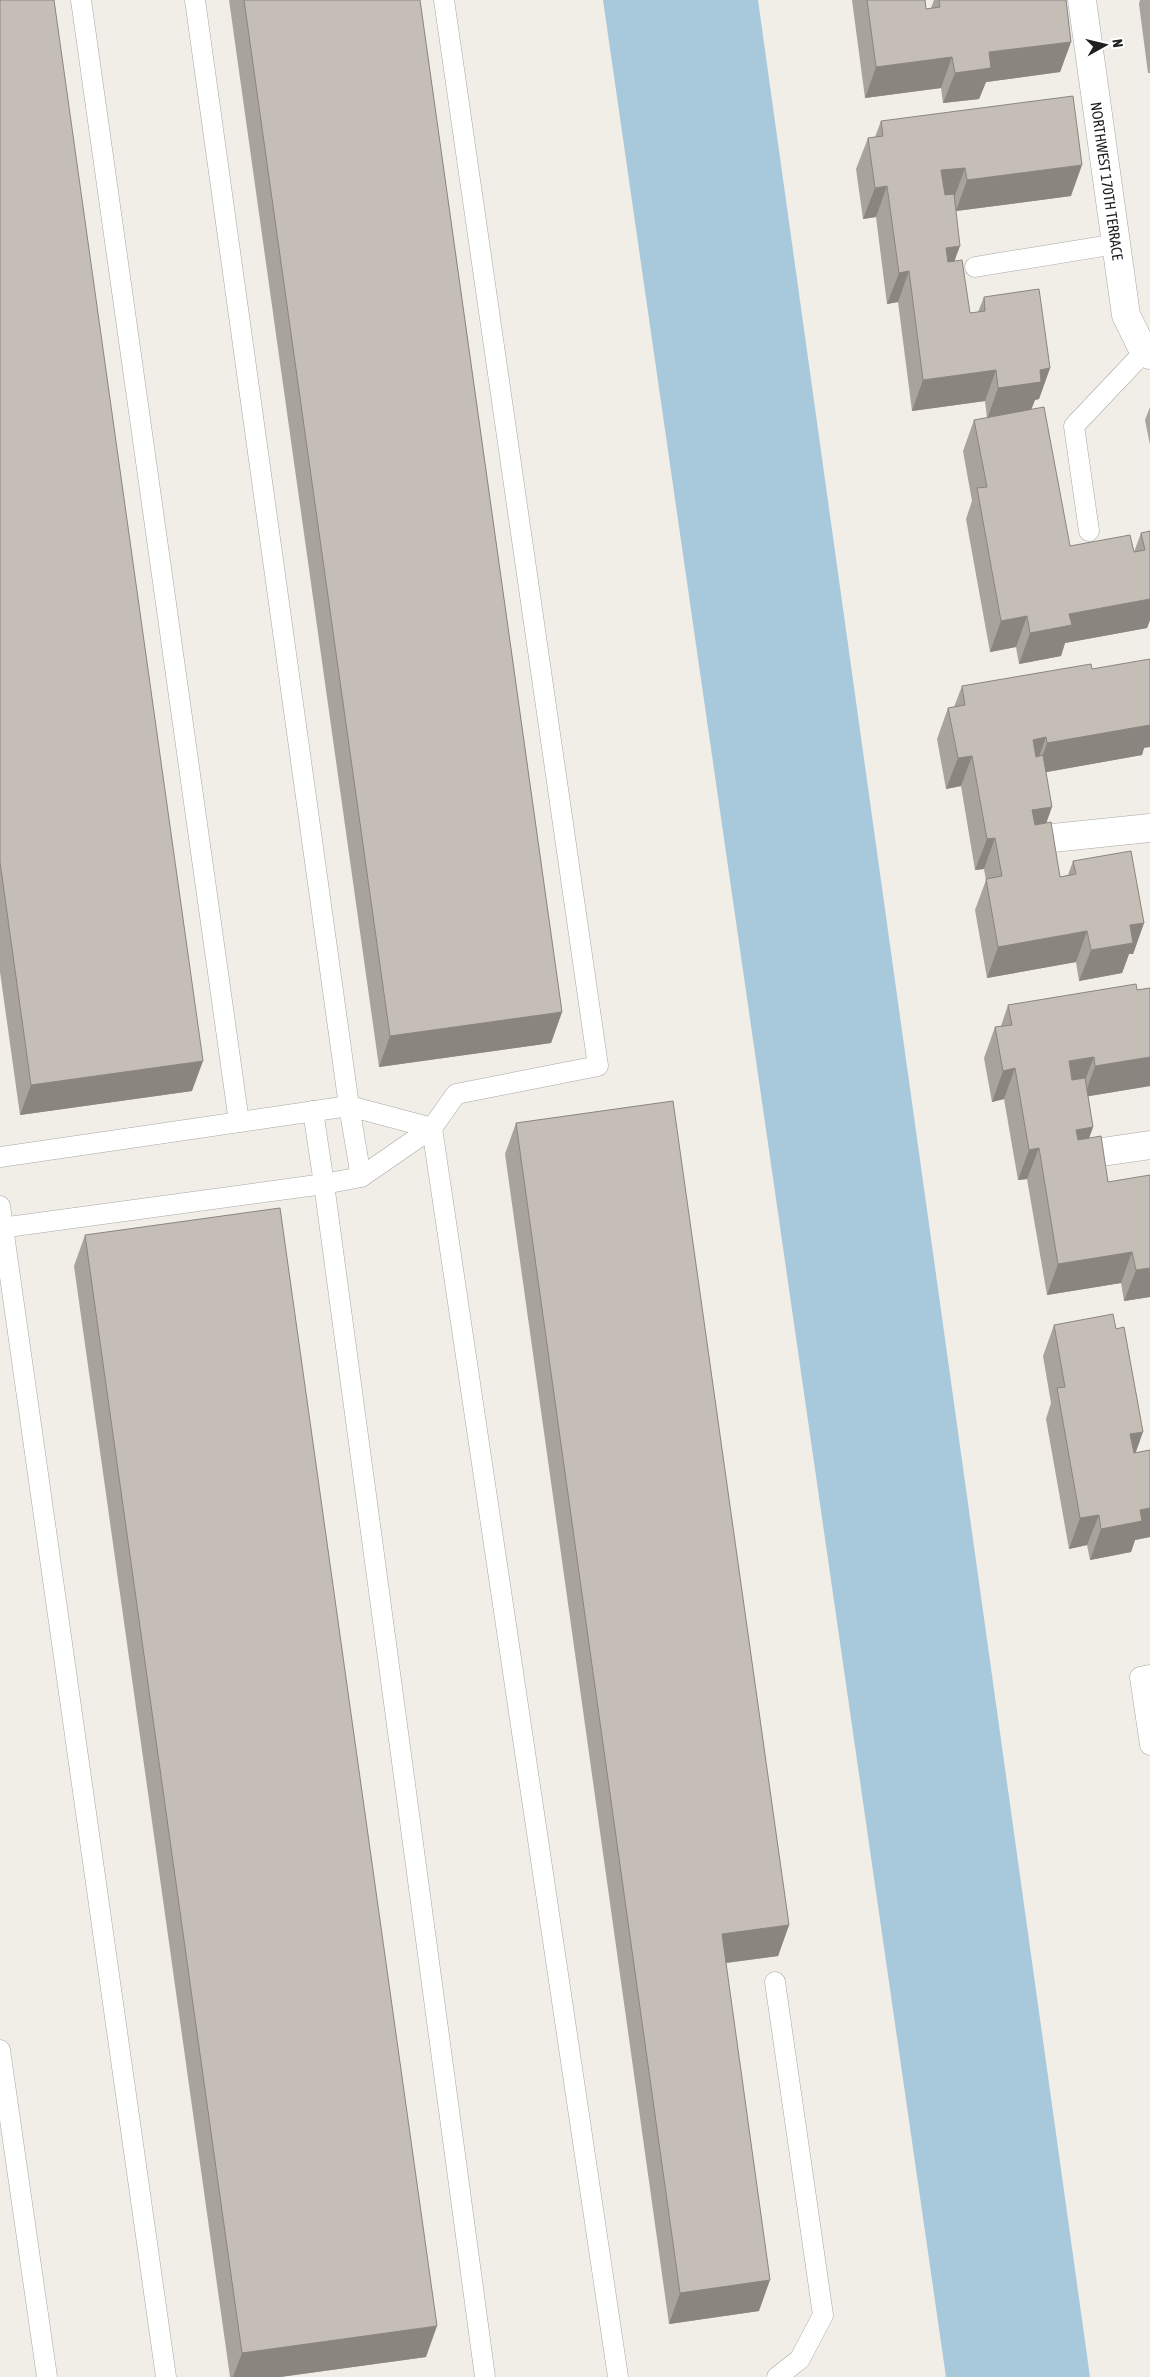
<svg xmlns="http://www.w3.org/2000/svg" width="1150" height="2377" font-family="'Asap Condensed',sans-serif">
<rect width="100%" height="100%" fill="#f0eee6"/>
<path fill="#a8c8dc" d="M603,0H758L1090,2377H946Z"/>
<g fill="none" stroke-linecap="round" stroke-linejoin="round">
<g stroke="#a7a7a7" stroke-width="21">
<g id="lane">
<path d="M81,0L239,1122"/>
<path d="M195,0L349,1106L361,1177"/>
<path d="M975,267L1116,244"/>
<path d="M1089,531L1074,426L1144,352"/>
<path d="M313,1111L324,1184L485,2377"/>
<path d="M432,1128L618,2377"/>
<path d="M0,1157L349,1106L432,1128"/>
<path d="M0,1206L166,2377"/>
<path d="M0,1228L324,1184L361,1177L432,1128L456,1094L598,1066L444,0"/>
<path d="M1150,1675L1140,1677L1150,1745"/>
<path d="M775,1982L823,2315L800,2359L777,2377"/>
<path d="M0,2050L47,2377"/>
</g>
</g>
<g stroke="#a7a7a7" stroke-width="29">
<g id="street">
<path d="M1082,0L1126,315L1144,352L1150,355"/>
<path d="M1053,838L1150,828"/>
<path d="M1088,1154L1150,1145"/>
</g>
</g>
<use href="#lane" stroke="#fff" stroke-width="20"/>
<use href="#street" stroke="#fff" stroke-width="28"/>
</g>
<g fill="#a9a39d">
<path d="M0,0L192,1091L20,1115L0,972Z"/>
<path d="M229,0H420L562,1012L551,1043L379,1067Z"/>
<path d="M852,0H925L926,9L931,8L934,0H1066L1071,42L1060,72L986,82L979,99L943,103L941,88L865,98Z"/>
<path d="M1140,0H1150V73H1148L1139,4Z"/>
<path d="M881,121L1071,196L956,211L955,261L970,313L978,312L984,297L1050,368L1039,399L1035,400L1031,409L1070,546L1134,552L1141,533L1150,531V620L1147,628L1065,643L1061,656L1019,664L1016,647L990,652L966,519L972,501L963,451L974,420L987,418L985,401L912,411L898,302L887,304L876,217L863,219L856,169L868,138L875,137Z"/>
<path d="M1150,407V445L1145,420Z"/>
<path d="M1092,669L1144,748L1142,755L1046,772V823L1060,877L1068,875L1073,861L1144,923L1133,954H1129L1122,973L1079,981L1076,962L987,978L975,910L986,880L984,869L975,870L961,786L946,789L937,739L948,708L954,707L962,686Z"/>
<path d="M1150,988V1086L1088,1096L1093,1127L1089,1138L1108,1182L1150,1297L1124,1301L1121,1283L1047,1295L1027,1179L1018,1180L1004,1099L992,1102L984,1058L995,1027L1001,1026L1008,1005L1137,990Z"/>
<path d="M516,1123L789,1925L778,1956L726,1963L759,2311L669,2324L505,1154Z"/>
<path d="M85,1235L426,2357L280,2377H230L74,1266Z"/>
<path d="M1054,1325L1135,1453L1150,1450V1537L1135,1540L1131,1552L1090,1560L1087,1545L1069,1549L1046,1419L1051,1403L1043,1356Z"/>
</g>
<g fill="#8a857f">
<path d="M1071,42L1060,72L986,82L979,99L943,103L955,73L989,52Z"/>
<path d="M952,57L941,88L865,98L876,67Z"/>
<path d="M1082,165L1071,196L956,211L967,180Z"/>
<path d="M965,168L954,198L930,201L941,170Z"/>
<path d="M887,186L876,217L863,219L875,188Z"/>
<path d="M960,246L949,276L946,248Z"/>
<path d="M909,271L898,302L887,304L899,273Z"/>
<path d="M1050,368L1039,399L1035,400L1030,413L987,419L998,388L1040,370Z"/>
<path d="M996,370L985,401L912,411L923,380Z"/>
<path d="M1150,599V620L1147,628L1065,643L1061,656L1019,664L1030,633L1069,614Z"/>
<path d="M1027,616L1016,647L990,652L1001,621Z"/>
<path d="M1150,721V747L1144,748L1142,755L1036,774L1047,743Z"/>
<path d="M1046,737L1035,768L1033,740Z"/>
<path d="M972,756L961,786L946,789L958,758Z"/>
<path d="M1052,807L1041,838L1021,841L1032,810Z"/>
<path d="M995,838L984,869L975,870L987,839Z"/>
<path d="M1144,923L1133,954H1129L1122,973L1079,981L1091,950L1130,925Z"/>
<path d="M1087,931L1076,962L987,978L998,947Z"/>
<path d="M562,1012L551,1043L379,1067L390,1036Z"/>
<path d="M1094,1057L1082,1088L1057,1092L1069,1061Z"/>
<path d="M1150,1057V1086L1084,1097L1095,1066Z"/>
<path d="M203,1061L192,1091L20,1115L31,1085Z"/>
<path d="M1015,1068L1004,1099L992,1102L1003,1071Z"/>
<path d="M1093,1127L1082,1158L1076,1130Z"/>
<path d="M1039,1148L1027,1179L1018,1180L1029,1150Z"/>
<path d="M1132,1252L1121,1283L1047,1295L1058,1264Z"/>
<path d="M1150,1268V1297L1124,1301L1136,1270Z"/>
<path d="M1143,1432L1132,1463L1130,1434Z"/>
<path d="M1150,1508V1537L1135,1540L1131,1552L1090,1560L1101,1529L1140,1510Z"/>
<path d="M1099,1515L1087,1545L1069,1549L1080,1518Z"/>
<path d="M789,1925L778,1956L710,1965L722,1934Z"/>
<path d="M770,2280L759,2311L669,2324L680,2293Z"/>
<path d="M437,2326L426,2357L280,2377H233L242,2353Z"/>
</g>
<g fill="#c5beb6" stroke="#8a857f">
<path d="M0,0H54L203,1061L31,1085L0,862Z"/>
<path d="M244,0H420L562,1012L390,1036Z"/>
<path d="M867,0H925L926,9L940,7L939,0H1066L1071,42L989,52L991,68L955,73L952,57L876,67Z"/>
<path d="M1073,96L1082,165L967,180L965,168L941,170L945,195L954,194L960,246L946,248L948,262L962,260L970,313L985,311L984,297L1039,289L1050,368L1040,370L1041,382L998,388L996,370L923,380L909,271L899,273L887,186L875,188L868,138L883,136L881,121Z"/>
<path d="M1044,407L1070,546L1130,535L1134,552L1145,550L1141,533L1150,531V599L1069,614L1072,625L1030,633L1027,616L1001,621L977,488L987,487L974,420Z"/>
<path d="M1150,659V725L1047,743L1046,737L1033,740L1036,757L1043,755L1052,807L1032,810L1035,825L1051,822L1060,877L1076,874L1073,861L1131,851L1144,923L1130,925L1133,943L1091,950L1087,931L998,947L986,879L1002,876L995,838L987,839L972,756L958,758L948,708L965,705L962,686L1091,664L1092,669Z"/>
<path d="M1136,984L1137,990L1150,988V1057L1095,1066L1094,1057L1069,1061L1072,1080L1085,1078L1093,1127L1076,1130L1078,1140L1101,1136L1108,1182L1150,1175V1268L1136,1270L1132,1252L1058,1264L1039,1148L1029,1150L1015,1068L1003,1071L995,1027L1012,1025L1008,1005Z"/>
<path d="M673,1101L789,1925L722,1934L770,2280L680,2293L516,1123Z"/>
<path d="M280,1208L437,2326L242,2353L85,1235Z"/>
<path d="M1113,1314L1116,1329L1124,1327L1143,1432L1130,1434L1134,1453L1150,1450V1508L1140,1510L1142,1521L1101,1529L1099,1515L1080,1518L1057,1388L1065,1387L1054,1325Z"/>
</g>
<g text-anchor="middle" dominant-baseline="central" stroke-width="5" stroke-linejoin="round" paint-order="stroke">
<g font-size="15" fill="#202020" stroke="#fff">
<text transform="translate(1107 181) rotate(82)">NORTHWEST 170TH TERRACE</text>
</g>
</g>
<g transform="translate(1105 45) rotate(82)" stroke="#ffffff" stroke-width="4" paint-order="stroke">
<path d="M0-4L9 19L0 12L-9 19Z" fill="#202020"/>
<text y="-8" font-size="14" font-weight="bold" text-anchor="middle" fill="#202020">N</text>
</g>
</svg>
